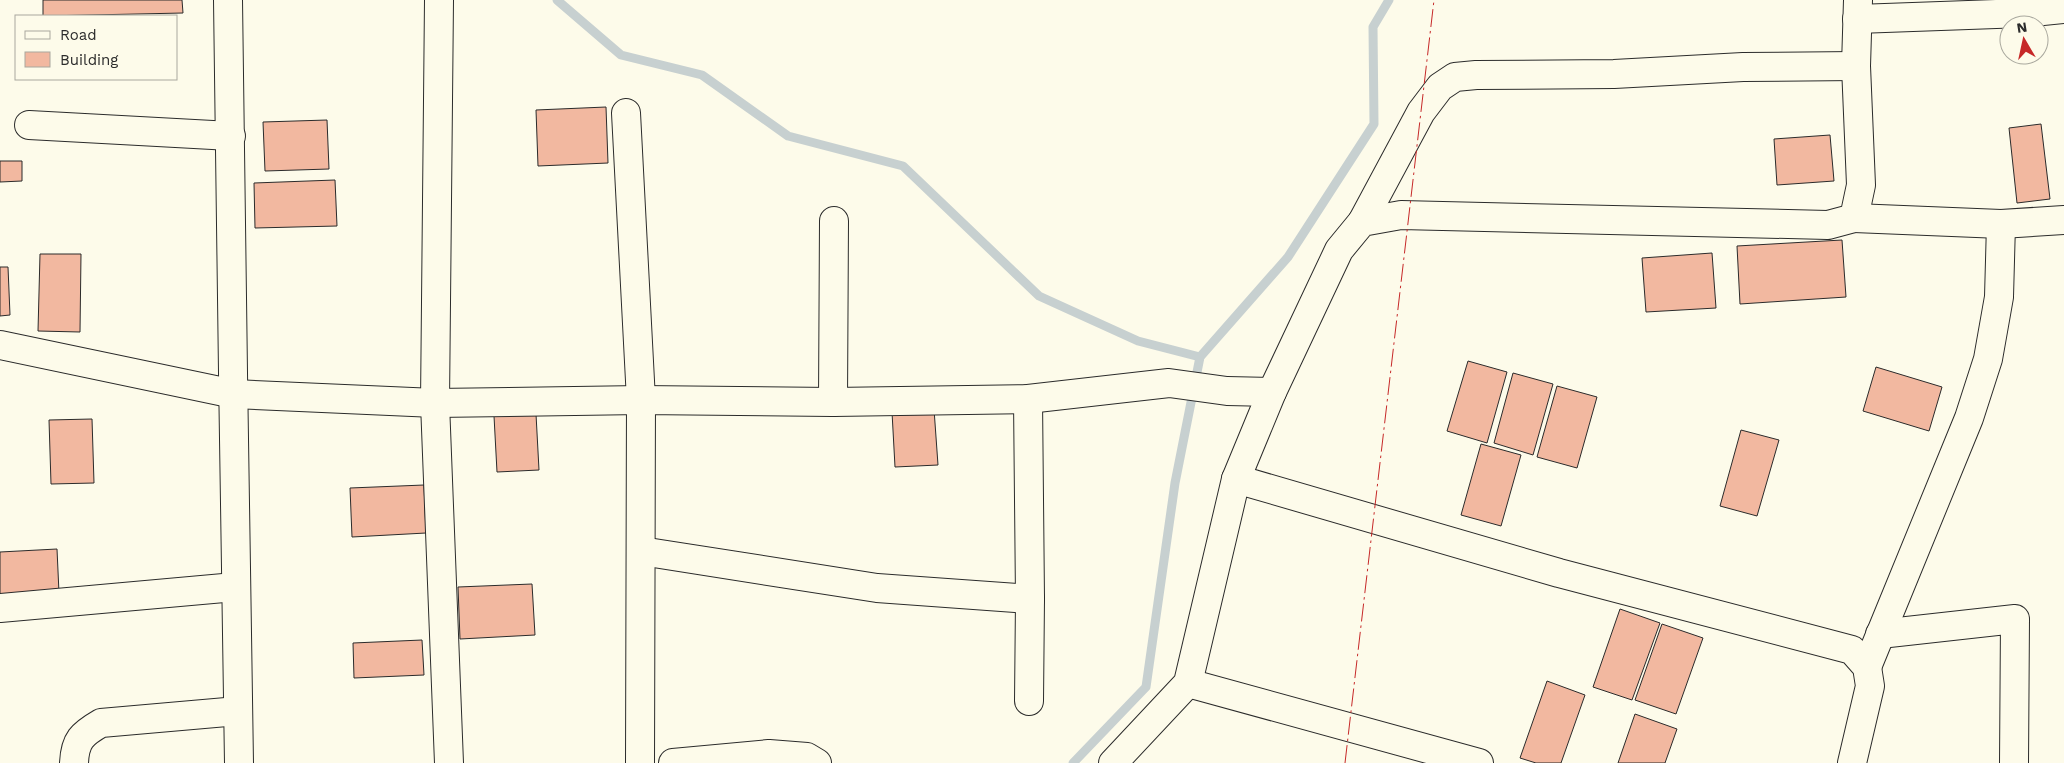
<svg xmlns="http://www.w3.org/2000/svg" width="2064" height="763" font-family="'Work Sans',sans-serif">
<rect width="100%" height="100%" fill="#fdfbea"/>
<g fill="none" stroke-linecap="round" stroke-linejoin="round">
<g stroke="#c7d0d0" stroke-width="9">
<path d="M557,0L621,55L702,75L788,136L903,166L1039,296L1138,341L1200,357"/>
<path d="M1073,763L1146,687L1175,483L1200,357L1288,257L1374,124L1373,27L1389,0"/>
</g>
</g>
<g fill="#f2b8a0" stroke="#2b2b2b">
<path d="M43,0H182L183,13L43,16Z"/>
<path d="M606,107L608,163L538,166L536,110Z"/>
<path d="M327,120L329,169L265,171L263,122Z"/>
<path d="M2041,124L2050,199L2017,203L2009,128Z"/>
<path d="M1830,135L1834,181L1777,185L1774,139Z"/>
<path d="M0,161H22V181L0,182Z"/>
<path d="M335,180L337,226L255,228L254,183Z"/>
<path d="M1842,240L1846,297L1740,304L1737,246Z"/>
<path d="M1712,253L1716,308L1646,312L1642,258Z"/>
<path d="M40,254H81L80,332L38,331Z"/>
<path d="M0,267H8L10,315L0,316Z"/>
<path d="M1468,361L1507,372L1487,443L1447,431Z"/>
<path d="M1876,367L1942,387L1929,431L1863,411Z"/>
<path d="M1513,373L1553,384L1533,455L1494,443Z"/>
<path d="M1557,386L1597,397L1577,468L1537,457Z"/>
<path d="M934,409L938,465L895,467L892,412Z"/>
<path d="M536,414L539,470L497,472L494,416Z"/>
<path d="M92,419L94,483L51,484L49,420Z"/>
<path d="M1741,430L1779,440L1757,516L1720,506Z"/>
<path d="M1481,444L1521,455L1501,526L1461,515Z"/>
<path d="M424,485L426,533L352,537L350,488Z"/>
<path d="M57,549L59,593L0,596V552Z"/>
<path d="M532,584L535,635L460,639L458,587Z"/>
<path d="M1620,609L1660,623L1632,700L1593,687Z"/>
<path d="M1662,624L1703,638L1676,714L1635,700Z"/>
<path d="M422,640L424,675L354,678L353,643Z"/>
<path d="M1547,681L1585,695L1561,763H1536L1520,758Z"/>
<path d="M1635,714L1677,729L1665,763H1618Z"/>
</g>
<g fill="none" stroke-linecap="round" stroke-linejoin="round">
<g stroke="#2b2b2b" stroke-width="30">
<g id="minor">
<path d="M228,0C232,254 234,509 239,763"/>
<path d="M439,0L435,403L449,763"/>
<path d="M1857,19L2024,13L2064,9"/>
<path d="M626,113L641,400L640,763"/>
<path d="M29,125L231,136"/>
<path d="M1854,218L2001,224L2064,220"/>
<path d="M1362,222L1421,112L1440,87L1455,77L1476,75L1614,74L1743,67L1856,66"/>
<path d="M0,345L234,394L435,403L641,400L833,402L1028,399L1169,383L1227,391L1272,392"/>
<path d="M1028,399L1030,599L1029,701"/>
<path d="M833,402L834,221"/>
<path d="M1236,479L1559,573L1852,650L1867,667L1870,686L1852,763"/>
<path d="M641,551L877,588L1030,599"/>
<path d="M0,608L235,587"/>
<path d="M1880,634L2015,619L2014,763"/>
<path d="M1867,667L1969,418L1988,359L1999,297L2001,224"/>
<path d="M1188,683L1479,763"/>
<path d="M74,763C75,740 82,734 101,723L238,711"/>
<path d="M673,763L769,754L807,757L817,763"/>
<path d="M1113,763L1188,683L1236,479L1272,392L1339,250L1362,222L1401,215L1828,225L1854,218L1861,185L1856,66L1858,0"/>
</g>
</g>
<use href="#minor" stroke="#fdfbea" stroke-width="28"/>
<path stroke="#c62828" stroke-width="1" stroke-dasharray="18 4 2.5 4" stroke-linecap="butt" d="M1345,763L1434,0"/>
</g>
<rect x="15" y="15" width="162" height="65" fill="#fdfbea" stroke="#a9a89e"/>
<rect x="25" y="31" width="25" height="8" fill="#fdfbea" stroke="#a9a89e"/>
<text x="60" y="40" font-size="15" fill="#2b2b2b">Road</text>
<rect x="25" y="52" width="25" height="15" fill="#f2b8a0" stroke="#a9a89e"/>
<text x="60" y="65" font-size="15" fill="#2b2b2b">Building</text>
<g transform="translate(2024 40) rotate(351)"><circle r="24" fill="#fdfbea" stroke="#a9a89e"/>
<path d="M0-4L9 19L0 12L-9 19Z" fill="#c62828"/>
<text y="-8" font-size="14" font-weight="bold" text-anchor="middle" fill="#2b2b2b">N</text>
</g>
</svg>
